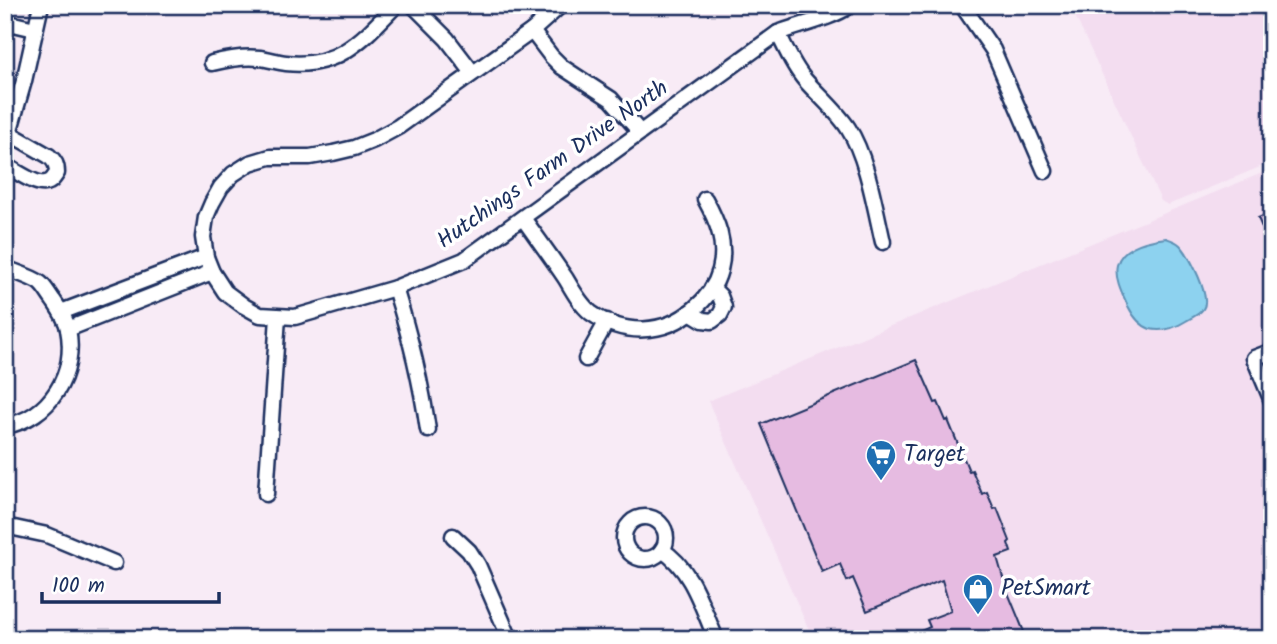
<svg xmlns="http://www.w3.org/2000/svg" width="1277" height="644" font-family="Kalam,sans-serif">
<rect width="100%" height="100%" fill="#f8ebf6"/>
<filter id="ink" filterUnits="userSpaceOnUse"><feTurbulence type="fractalNoise" baseFrequency=".0143" numOctaves="2"/><feDisplacementMap in="SourceGraphic" scale="14" xChannelSelector="R" yChannelSelector="G"/><feConvolveMatrix kernelMatrix="1 2 1 2 8 2 1 2 1" color-interpolation-filters="sRGB"/></filter>
<g filter="url(#ink)">
<g fill="#f3ddf0">
<path d="M1070,5H1272V162L1168,205L1161,201Z"/>
<path d="M1272,169V639H813L708,401Z"/>
</g>
<path fill="#8dd2ef" stroke="#5f91b5" stroke-width="2" d="M1166,238C1172,240 1176,241 1180,245C1189,254 1212,298 1203,309C1200,314 1191,318 1186,321C1175,328 1162,332 1150,329C1139,325 1133,316 1128,306C1123,295 1114,278 1117,265C1122,245 1149,240 1166,238Z"/>
<g fill="#e6bbe1" stroke="#1b2f5e" stroke-width="2">
<path d="M1272,212V251L1258,218Z"/>
<path d="M916,360L935,403L938,402L946,421L948,420L969,471L972,470L982,494L987,492L994,509L997,508L1010,541L1008,543L1011,552L997,557L1006,588L1027,639H903L930,627L927,620L951,611L942,580L867,611L853,578L847,581L840,564L822,572L761,424Z"/>
</g>
<g fill="none" stroke-linecap="round" stroke-linejoin="round">
<g stroke="#1b2f5e" stroke-width="19">
<g id="minor">
<path d="M413,5L447,39L473,73"/>
<path d="M561,5L532,31L398,127L374,140L354,148L333,153L310,157H270L250,163L233,174L221,187L212,203L206,217L203,237L206,257L212,272L225,292L244,306L260,315L295,317L395,288L464,260L778,33C802,24 830,19 851,5"/>
<path d="M962,5L993,50L1045,171"/>
<path d="M5,22L35,29"/>
<path d="M532,31L551,56L562,67L611,99L640,132"/>
<path d="M778,33C786,49 793,66 805,80C819,96 836,110 848,128C867,157 875,208 883,242"/>
<path d="M212,63C228,59 243,56 260,58C269,59 277,62 286,63C338,69 363,39 396,5"/>
<path d="M5,139L9,133L24,81L41,5"/>
<path d="M5,165C15,170 38,188 49,182C53,180 54,177 57,173C57,165 55,161 49,156L9,133"/>
<path d="M523,218C537,238 552,258 566,279C573,291 580,304 591,313C624,336 664,335 694,309C706,299 716,285 720,270C727,243 717,221 705,199"/>
<path d="M5,268C15,272 32,277 40,283C45,287 49,295 53,300C59,309 66,318 68,329C77,374 50,418 5,426"/>
<path d="M395,288C410,336 421,381 428,430"/>
<path d="M61,312L206,257"/>
<path d="M690,312L703,320L712,321L720,315L724,307L720,296L712,288"/>
<path d="M68,329L212,272"/>
<path d="M1272,351L1254,358L1272,401"/>
<path d="M586,359L607,321"/>
<path d="M266,494L278,317"/>
<circle cx="645" cy="538" r="21"/>
<path d="M5,526L47,535L114,563"/>
<path d="M453,536L469,551L478,565L510,639"/>
<path d="M662,550C692,569 702,607 716,639"/>
</g>
</g>
<use href="#minor" stroke="#fff" stroke-width="14"/>
</g>
</g>
<defs>
<g id="supermarket-pin" transform="scale(1.575)"><path d="M0 17L-7.5 6A9.5 9.5 0 1 1 7.5 6Z" fill="#1f6fb2" stroke="#fff"/><path d="M-6-5.5h2.5l.6 2H6L4.5 2H-2.5L-4.4-4H-6ZM-1.5 3.2a1.3 1.3 0 1 0 .1 0ZM3 3.2a1.3 1.3 0 1 0 .1 0Z" fill="#fff"/></g>
<g id="shop-pin" transform="scale(1.575)"><path d="M0 17L-7.5 6A9.5 9.5 0 1 1 7.5 6Z" fill="#1f6fb2" stroke="#fff"/><path d="M-5-2.5h2.3a2.7 3.5 0 0 1 5.4 0H5L5.5 6h-11ZM-1.5-2.5h3a1.5 2.3 0 0 0-3 0Z" fill="#fff"/></g>
</defs>
<g fill-rule="evenodd">
<use href="#supermarket-pin" x="881" y="455"/>
<use href="#shop-pin" x="978" y="589"/>
</g>
<g text-anchor="middle" dominant-baseline="central" stroke-width="7" stroke-linejoin="round" paint-order="stroke">
<g font-size="23" fill="#1b2f5e" stroke="#fff">
<text transform="translate(553 165) rotate(-35)">Hutchings Farm Drive North</text>
</g>
<g font-size="23" fill="#1b2f5e" stroke="#fff" text-anchor="start">
<text x="904" y="455">Target</text>
<text x="1001" y="589">PetSmart</text>
</g>
</g>
<rect width="1277" height="644" fill="none" stroke="#fff" stroke-width="28"/>
<rect x="14" y="14" width="1249" height="616" fill="none" stroke="#1b2f5e" stroke-width="2.5" filter="url(#ink)"/>
<path d="M42 592v10h177v-10" fill="none" stroke="#1b2f5e" stroke-width="3.5"/>
<text x="52" y="592" font-size="21" fill="#1b2f5e" stroke="#ffffff" stroke-width="5" paint-order="stroke">100 m</text>
</svg>
